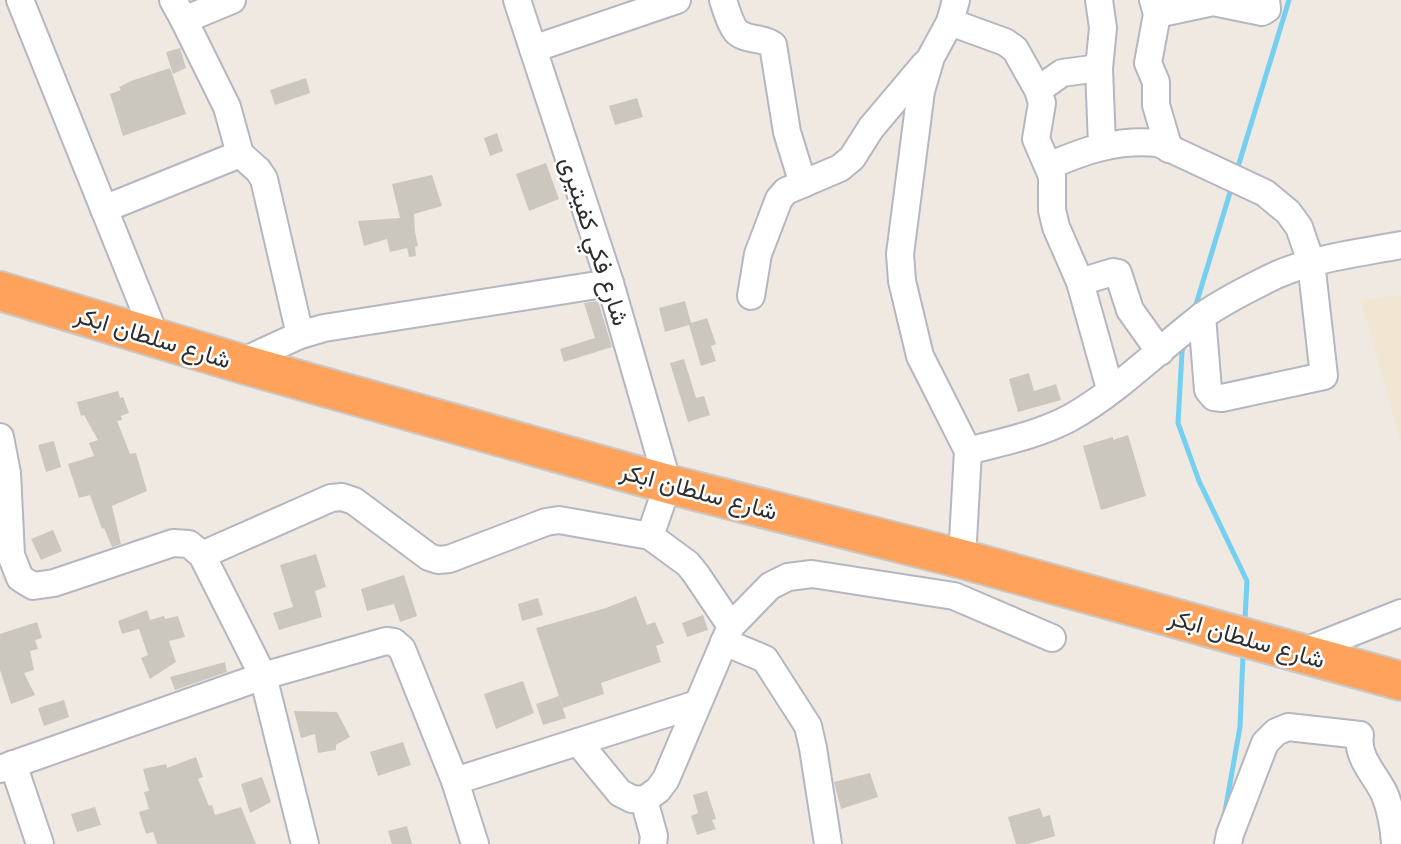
<svg xmlns="http://www.w3.org/2000/svg" width="1401" height="844" font-family="Helvetica,Vazirmatn,sans-serif">
<rect width="100%" height="100%" fill="#efe9e1"/>
<path fill="#f0e6d1" d="M1401,295V442L1361,300Z"/>
<g fill="none" stroke-linecap="round" stroke-linejoin="round">
<g stroke="#75cff0" stroke-width="5">
<path d="M1237,170L1289,0"/>
<path d="M1194,311L1232,186"/>
<path d="M1184,343L1182,352L1178,423L1199,481L1247,581L1245,619"/>
<path d="M1224,817L1240,727L1243,655"/>
</g>
</g>
<g fill="#cbc7bf">
<path d="M180,48L186,68L173,74L166,52Z"/>
<path d="M170,68L186,114L123,136L110,94L121,90L119,87L131,81Z"/>
<path d="M306,78L310,93L275,105L270,90Z"/>
<path d="M637,98L643,117L615,125L609,106Z"/>
<path d="M497,133L503,151L490,156L484,138Z"/>
<path d="M546,163L559,199L529,211L516,174Z"/>
<path d="M432,175L442,206L414,214L415,232L418,246L415,247L416,256L409,257L407,248L390,252L387,239L364,246L358,221L400,218L392,184Z"/>
<path d="M598,301L612,347L564,362L560,349L595,338L584,303Z"/>
<path d="M685,301L691,323L707,318L716,344L711,346L716,361L701,366L689,325L665,332L659,308Z"/>
<path d="M684,359L696,398L704,396L710,415L688,422L670,363Z"/>
<path d="M1029,373L1034,391L1056,384L1061,400L1018,412L1009,379Z"/>
<path d="M118,391L120,398L123,397L129,413L121,416L122,420L117,421L130,454L136,453L147,491L112,506L121,544L112,547L104,528L102,529L90,495L79,498L68,464L94,456L89,443L98,440L84,415L81,416L77,402Z"/>
<path d="M1128,435L1146,496L1101,510L1083,446L1113,437V440Z"/>
<path d="M54,441L61,467L46,472L38,445Z"/>
<path d="M53,530L62,551L41,560L31,539Z"/>
<path d="M316,554L326,587L315,591L322,617L279,630L273,613L293,607L280,565Z"/>
<path d="M404,575L417,616L400,622L394,604L367,611L361,589Z"/>
<path d="M636,596L647,625L655,622L664,643L656,646L661,662L601,683L604,694L563,708L536,628L606,608Z"/>
<path d="M538,598L543,615L522,621L518,604Z"/>
<path d="M147,610L150,620L164,616L165,619L178,616L185,637L169,641L176,662L150,679L141,658L148,655L139,629L122,634L118,621Z"/>
<path d="M703,615L708,630L687,637L682,623Z"/>
<path d="M37,622L42,638L35,640L38,649L30,651L34,670L24,673L35,695L11,704L0,670V634Z"/>
<path d="M225,662L227,672L175,690L170,677Z"/>
<path d="M523,681L534,713L496,729L484,694Z"/>
<path d="M559,696L566,718L543,725L536,704Z"/>
<path d="M64,700L69,717L44,726L38,708Z"/>
<path d="M294,711L337,712L350,737L336,745V750L318,753L315,734L301,738Z"/>
<path d="M403,742L411,765L378,776L370,752Z"/>
<path d="M196,757L203,777L198,779L209,806L212,805L215,815L241,807L256,844H157L153,832L146,834L139,812L149,809L144,792L149,791L143,769L166,764L167,768Z"/>
<path d="M870,773L878,797L841,809L834,782Z"/>
<path d="M262,777L271,802L250,813L241,784Z"/>
<path d="M707,791L716,819L712,820L716,829L697,835L691,816L698,813L693,795Z"/>
<path d="M95,807L101,825L77,832L71,814Z"/>
<path d="M1040,808L1043,817L1050,815L1055,836L1028,844H1016L1008,817Z"/>
<path d="M407,826L412,844H392L388,831Z"/>
</g>
<g fill="none" stroke-linecap="round" stroke-linejoin="round">
<g stroke="#b4b7c1" stroke-width="30">
<g id="minor">
<path d="M20,0L156,338"/>
<path d="M173,0L184,20L232,0"/>
<path d="M517,0L610,283L668,484L650,536"/>
<path d="M723,0C726,9 730,24 736,31C745,41 763,37 773,45L787,132L803,184"/>
<path d="M956,0L950,22L931,57L921,91L900,254L902,281L920,356L968,451L962,559"/>
<path d="M1099,0L1103,28L1099,68L1102,145"/>
<path d="M1153,0L1157,14L1148,63L1156,82V105L1169,149"/>
<path d="M1157,14L1213,2L1262,12L1267,9L1266,0"/>
<path d="M184,20L227,107L240,154L258,170L264,179L300,335"/>
<path d="M950,22L1005,42L1015,49L1038,90L1042,103L1036,139L1052,176V210L1056,227L1080,282L1110,389"/>
<path d="M533,49L677,0"/>
<path d="M1038,90L1062,73L1099,68"/>
<path d="M1049,166C1085,150 1118,139 1158,143L1265,193L1288,212L1299,227L1311,262L1324,376L1222,398L1214,397L1208,390L1202,316"/>
<path d="M104,209L240,154"/>
<path d="M1080,282L1113,272L1118,273L1130,310L1160,352"/>
<path d="M751,296L758,254L779,199L786,191L840,168L852,158L871,128L925,64"/>
<path d="M239,363L300,335L324,328L610,283"/>
<path d="M0,437L7,473L11,555L20,578L33,586L54,583L173,543L189,544L202,555L263,676L305,844"/>
<path d="M968,451C1002,442 1038,435 1070,418C1118,391 1158,350 1201,317C1220,303 1242,292 1262,282C1304,259 1354,254 1401,245"/>
<path d="M202,555L331,498L342,497L354,501L429,557L438,560L449,559L546,522L559,520L650,536L688,564L696,574L731,626"/>
<path d="M724,642L765,659L808,726L813,748L828,844"/>
<path d="M1300,653L1401,613"/>
<path d="M578,742L620,793L632,799L644,800L658,790L666,779L731,626L770,586L788,577L812,574L954,596L1052,638"/>
<path d="M13,764L40,844"/>
<path d="M0,769L263,676L386,641L394,642L402,649L455,781L475,844"/>
<path d="M455,781L697,704"/>
<path d="M644,800L654,836L653,844"/>
<path d="M1228,844L1230,834L1265,743L1276,732L1288,727L1360,735C1356,758 1376,775 1385,795C1391,811 1394,827 1395,844"/>
</g>
</g>
<g stroke="#c9c9c9" stroke-width="42">
<path id="highway" d="M0,291L239,363L668,484L962,559L1401,681"/>
</g>
<use href="#minor" stroke="#fff" stroke-width="26"/>
<use href="#highway" stroke="#ffa35c" stroke-width="38"/>
</g>
<g text-anchor="middle" dominant-baseline="central" stroke-width="5" stroke-linejoin="round" paint-order="stroke">
<g font-size="24" fill="#2e2e2e" stroke="#fff">
<text transform="translate(595 241) rotate(72)">شارع فكي كفيتيرى</text>
<text transform="translate(153 337) rotate(17)">شارع سلطان ابكر</text>
<text transform="translate(699 491) rotate(15)">شارع سلطان ابكر</text>
<text transform="translate(1247 638) rotate(16)">شارع سلطان ابكر</text>
</g>
</g>
</svg>
